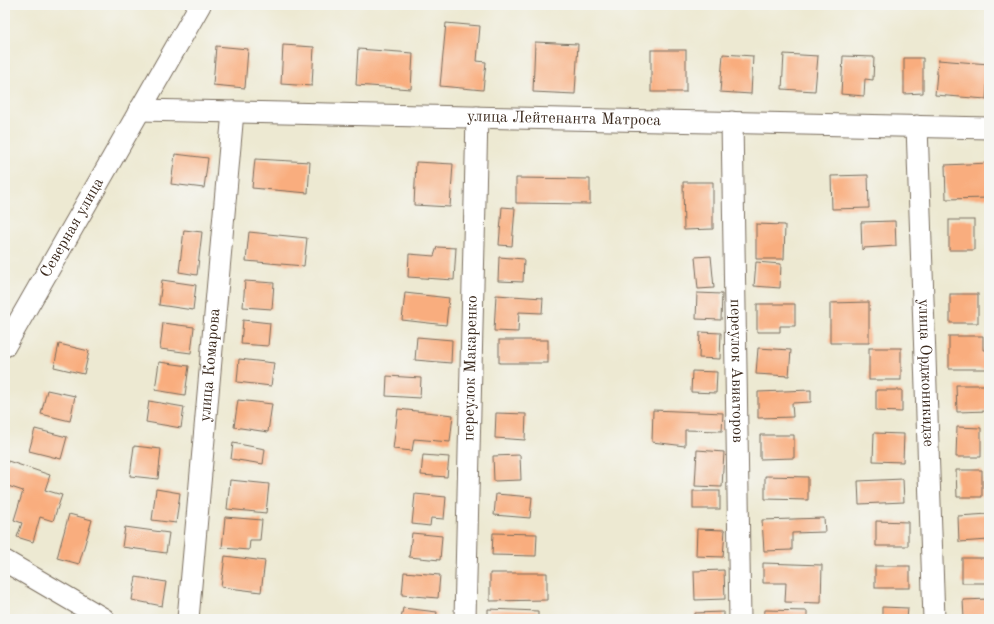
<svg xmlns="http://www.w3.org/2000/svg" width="994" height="624" font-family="'Old Standard TT',serif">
<rect width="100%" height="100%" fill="#f6f6f2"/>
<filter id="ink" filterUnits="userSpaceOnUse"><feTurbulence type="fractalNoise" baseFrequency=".025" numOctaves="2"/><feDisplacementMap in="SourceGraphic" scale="8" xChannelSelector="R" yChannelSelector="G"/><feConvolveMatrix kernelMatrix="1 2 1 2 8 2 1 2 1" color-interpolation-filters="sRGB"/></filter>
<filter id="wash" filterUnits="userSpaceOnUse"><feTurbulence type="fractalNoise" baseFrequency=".012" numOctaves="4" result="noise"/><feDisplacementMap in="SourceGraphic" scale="16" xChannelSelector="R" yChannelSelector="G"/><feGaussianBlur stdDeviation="0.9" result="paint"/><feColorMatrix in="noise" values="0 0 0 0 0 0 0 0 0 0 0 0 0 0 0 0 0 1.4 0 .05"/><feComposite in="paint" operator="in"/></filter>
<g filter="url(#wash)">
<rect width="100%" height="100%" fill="#ede9d2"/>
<g id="blocks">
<g fill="#f9ad7e">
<path d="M446,23L480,26L477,61L486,62L483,90L440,86Z"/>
<path d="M535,42L578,44L575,94L533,92Z"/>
<path d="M283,45L314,47L312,86L281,84Z"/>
<path d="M216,46L248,49L245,88L213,85Z"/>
<path d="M358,49L413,53L411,89L356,85Z"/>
<rect x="651" y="50" width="35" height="42"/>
<path d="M723,54L753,56L751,94L720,92Z"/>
<path d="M784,54L818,56L815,91L782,89Z"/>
<path d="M843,56L874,57L873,80L865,79L864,96L841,94Z"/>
<path d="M904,58H923V93L904,94Z"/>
<path d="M938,60L989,64L986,99L935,95Z"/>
<path d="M175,154L208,158L204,188L171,184Z"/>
<path d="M255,159L310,162L308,193L252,188Z"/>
<path d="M416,162L453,164L450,207L414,205Z"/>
<path d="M989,163V198L946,199L945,165Z"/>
<path d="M868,175L869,208L832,209L831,176Z"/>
<path d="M516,178L590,179V204L516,203Z"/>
<path d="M683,182H713V229L684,230Z"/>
<path d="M502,207L515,208L512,246L499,245Z"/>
<rect x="949" y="220" width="25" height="30"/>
<path d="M895,221L896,246L864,248L862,250L861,222Z"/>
<path d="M756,224L785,225L784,259H756Z"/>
<path d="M184,230L202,232L197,275L179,272Z"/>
<path d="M249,232L307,238L304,266L246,261Z"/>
<path d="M437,247L456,248L454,280L408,277L409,254L434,256Z"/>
<path d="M711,256L714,288L698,289L695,257Z"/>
<path d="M499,257L524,259L523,282L498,281Z"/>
<path d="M756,262L781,264L780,288L754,286Z"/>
<path d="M162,280L196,285L193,310L159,305Z"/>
<path d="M245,281L274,283L272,309L243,307Z"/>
<path d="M405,293L449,298L446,325L402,320Z"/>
<path d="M697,293L722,294L721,320L696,319Z"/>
<rect x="950" y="294" width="28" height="29"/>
<path d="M496,295L543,298L542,313L519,312L518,332L494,331Z"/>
<path d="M869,302V343H830V303Z"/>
<path d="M757,304H795V326H780V332H757Z"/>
<path d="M243,320L270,323L268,346L241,344Z"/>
<path d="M163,323L194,327L191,353L160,349Z"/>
<path d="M700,332L721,333L720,359L699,358Z"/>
<path d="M949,336H983V350H989V369H949Z"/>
<path d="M417,337L452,340L451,363L415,360Z"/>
<rect x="499" y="340" width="49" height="23"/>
<path d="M59,344L89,351L84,374L54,367Z"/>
<path d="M758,348L791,350L789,376L756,374Z"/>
<rect x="869" y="348" width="32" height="32"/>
<path d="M239,359L274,363L271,386L237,382Z"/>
<path d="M159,362L189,366L185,395L155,390Z"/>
<path d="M692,371L717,372L716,393L691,392Z"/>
<path d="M387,376L421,378L420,398L386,396Z"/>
<path d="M956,385H989V411L957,412Z"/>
<path d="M47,390L75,396L70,421L41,414Z"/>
<path d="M811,390V402L792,403L793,417L758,418V392Z"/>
<path d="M876,390H902V412L876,411Z"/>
<path d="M238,400L272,404L268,432L234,427Z"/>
<path d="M149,401L184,407L181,428L146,422Z"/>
<path d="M398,409L453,415L450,442L414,439L412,451L393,449Z"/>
<path d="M653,410L723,413L722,431L685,430V446L652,442Z"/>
<path d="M496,413L526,414L525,440L495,438Z"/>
<path d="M957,427L981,428V457H956Z"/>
<path d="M35,429L67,437L61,459L29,451Z"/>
<path d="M874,433L904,434L903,462L873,461Z"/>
<path d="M760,435H794V458L760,459Z"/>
<path d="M233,443L265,449L263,464L231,459Z"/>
<path d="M134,446L161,449L158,479L130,476Z"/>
<path d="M697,450L724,452L722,487L695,486Z"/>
<path d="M423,455L449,457L447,477L421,475Z"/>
<path d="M520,455L521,480L494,481L493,456Z"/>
<path d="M8,461L50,475L45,490L62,495L53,521L40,517L33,542L17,537L22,523L14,520L23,491L5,485V472Z"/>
<path d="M956,470H982V497H957Z"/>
<path d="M765,476L808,477V500L765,499Z"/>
<path d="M903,479L904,502L859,504L858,481Z"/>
<path d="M230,480L269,484L266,513L227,509Z"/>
<path d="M156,489L180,493L176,523L152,520Z"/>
<rect x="693" y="491" width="27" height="18"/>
<path d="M415,494L446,497L444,519L431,518L430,526L412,524Z"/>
<path d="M496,494L532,497L530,518L494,515Z"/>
<path d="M69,514L92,520L79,564L57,558Z"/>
<path d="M989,514V540L959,542L958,516Z"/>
<path d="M225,517L262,520L260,540H250L249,550L222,548Z"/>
<path d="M824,518L825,532L792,533V550L764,551L762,520Z"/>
<path d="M876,521L908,522V546H876Z"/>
<path d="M125,527L169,533L166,553L122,547Z"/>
<path d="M697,529L725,530L723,557L696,556Z"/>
<path d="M412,533L442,536L440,560L409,557Z"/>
<path d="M493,533L537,534L536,556L492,555Z"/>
<path d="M225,556L265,561L261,592L221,587Z"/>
<rect x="962" y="558" width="27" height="25"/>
<path d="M763,563L822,565L821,603L785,602L786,583H763Z"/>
<rect x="875" y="566" width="35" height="22"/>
<path d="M724,570L725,599L695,600L694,571Z"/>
<path d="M404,572L440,575L438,598L402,595Z"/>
<path d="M490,573H547V600L490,601Z"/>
<path d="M136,577L166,582L162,606L132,600Z"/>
<path d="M989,599V619H964L963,600Z"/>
<path d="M882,607L908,608L907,619H882Z"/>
<path d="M403,608L437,612L436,619H401Z"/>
<path d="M488,609L538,611V619H488Z"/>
<path d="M765,610L807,611V619H764Z"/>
<path d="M724,612V619H695V613Z"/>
</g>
</g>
</g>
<g filter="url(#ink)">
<use href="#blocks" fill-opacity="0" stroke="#796d5d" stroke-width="1"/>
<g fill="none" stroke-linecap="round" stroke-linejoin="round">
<g stroke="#796d5d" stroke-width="23">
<g id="minor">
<path id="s1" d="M139,110L989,128"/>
<path id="s2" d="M732,122L740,619"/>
<path id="s3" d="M917,126L934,619"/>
<path id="s4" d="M5,346L200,5"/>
<path d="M5,561L104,619"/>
<path id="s5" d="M188,619L233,112"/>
<path id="s6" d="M465,619L477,117"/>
</g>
</g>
<use href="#minor" stroke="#fff" stroke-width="21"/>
</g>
</g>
<g text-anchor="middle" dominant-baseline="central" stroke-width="4" stroke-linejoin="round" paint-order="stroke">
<g font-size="16" fill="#3b2a1e" stroke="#f6f6f2">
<text stroke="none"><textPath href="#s1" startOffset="425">улица Лейтенанта Матроса</textPath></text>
<text stroke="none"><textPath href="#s4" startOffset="136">Северная улица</textPath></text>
<text stroke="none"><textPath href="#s5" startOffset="255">улица Комарова</textPath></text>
<text stroke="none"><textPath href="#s6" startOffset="251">переулок Макаренко</textPath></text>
<text stroke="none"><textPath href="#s2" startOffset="249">переулок Авиаторов</textPath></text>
<text stroke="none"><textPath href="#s3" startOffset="247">улица Орджоникидзе</textPath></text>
</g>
</g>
<rect width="994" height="624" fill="none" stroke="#f6f6f2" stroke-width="20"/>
</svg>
